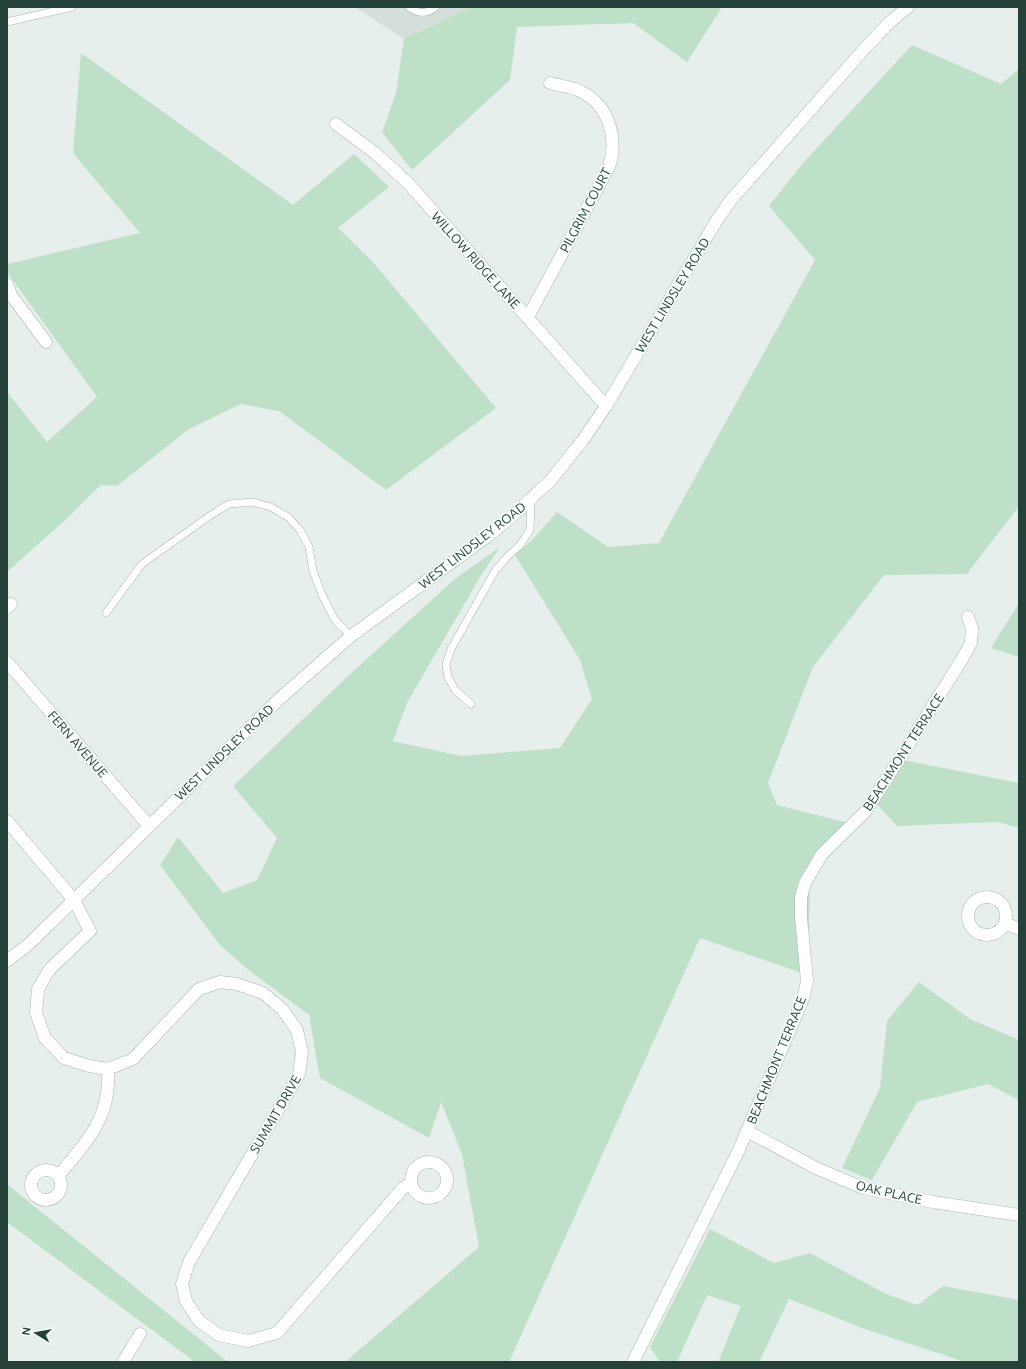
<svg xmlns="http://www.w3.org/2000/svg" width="1026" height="1369" font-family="Ubuntu,sans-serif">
<rect width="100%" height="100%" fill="#e6efeb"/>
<path fill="#d4dfda" d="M355,7H471L404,39Z"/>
<g fill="#bfe0c8">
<path d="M471,7H722L687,62L633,23L517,27L510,80L412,170L382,132L396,93L404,39Z"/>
<path d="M912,45L1001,84L1019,69V506L967,574L884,575L813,667L768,783L777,805L853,824L810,872L808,975L700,938L509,1362H345L479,1247L462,1154L441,1102L429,1138L320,1078L309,1015L246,968L220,945L160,865L178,837L223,893L257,880L277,838L233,786L347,677L456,578L500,547L480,577L407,703L393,741L461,756L560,748L592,699L580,660L515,555L532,540L557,512L608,547L659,543L815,260L769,206L803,163Z"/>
<path d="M81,53L293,205L354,154L389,187L338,228L372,261L496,408L386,490L279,411L241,404L189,429L117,486L101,485L63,522L7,572V392L47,442L97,397L7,272V264L140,233L73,153Z"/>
<path d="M1019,603V657L991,648Z"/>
<path d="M903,760L1019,783V828L997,822L897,826L875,802Z"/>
<path d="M919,982L970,1019L1019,1040V1100L988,1084L917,1102L872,1180L842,1168L880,1088L887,1021Z"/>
<path d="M7,1184L19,1194L228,1362H195L7,1222Z"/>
<path d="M710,1229L774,1263L810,1253L886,1294L918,1305L943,1286L1019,1300V1362H965L865,1329L789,1299L759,1362H718L741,1306L707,1295L677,1362H660L650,1347Z"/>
</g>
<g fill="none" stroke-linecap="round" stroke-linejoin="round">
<g stroke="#a8b8b2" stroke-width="8">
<g id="lane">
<path d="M409,7C418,14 427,14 436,7"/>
<path d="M7,22L72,7"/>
<path d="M106,613L142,564L211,515L229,504L253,502L271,507L288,517L300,530L309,547L313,571L323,597L335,620L351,636"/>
<path d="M471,704L455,690L448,677L446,665L451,649L495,571L507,557L520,545L530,530L531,499"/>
</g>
</g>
<g stroke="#a8b8b2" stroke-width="13">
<g id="street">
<path d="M336,124L375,153L407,182L606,406"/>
<path d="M7,284L11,295L46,342"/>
<path d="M528,317L609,167C618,139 610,107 582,92C573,87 560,86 550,83"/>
<path d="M7,608L11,604"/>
<path d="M7,662L149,826"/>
<path d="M7,821L74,900L90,931L50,969L38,989L36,1013L45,1038L64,1058L89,1066L108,1069L133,1059L199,989L220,982L237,984L263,993L282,1009L297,1030L302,1052L299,1074L189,1262L182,1284L186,1301L199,1321L219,1335L248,1341L277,1333L403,1188L411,1183"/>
<circle cx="987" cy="916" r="19"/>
<path d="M1005,923L1019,929"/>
<path d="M747,1131L816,1168L863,1188L933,1202L1019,1215"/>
<circle cx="429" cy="1180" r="18"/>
<circle cx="46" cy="1185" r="15"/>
<path d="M58,1176C88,1140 111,1118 108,1069"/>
<path d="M123,1362L140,1334"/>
<path d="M633,1362L738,1152L803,999L807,981L801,917V897L805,883L822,854L865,812L905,750L961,661L971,643L972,628L968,617"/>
</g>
</g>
<g stroke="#a4bbb3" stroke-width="13">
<path id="secondary" d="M7,961L29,944L278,700L351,636L488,536L510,518L550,481L583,440L606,406L717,220L731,200L866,47L890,22L908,7"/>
</g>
<use href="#lane" stroke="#fff" stroke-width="7"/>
<use href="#street" stroke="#fff" stroke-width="12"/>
<use href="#secondary" stroke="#fff" stroke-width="12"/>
</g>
<g text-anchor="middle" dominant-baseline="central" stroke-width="3.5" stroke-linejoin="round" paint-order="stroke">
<g font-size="13" fill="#24423a" stroke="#f7fbf9">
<text transform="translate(585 210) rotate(-62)">PILGRIM COURT</text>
<text transform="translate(476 260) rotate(48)">WILLOW RIDGE LANE</text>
<text transform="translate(672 295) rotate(-59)">WEST LINDSLEY ROAD</text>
<text transform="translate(472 545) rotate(-38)">WEST LINDSLEY ROAD</text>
<text transform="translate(78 744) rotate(49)">FERN AVENUE</text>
<text transform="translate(224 752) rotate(-44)">WEST LINDSLEY ROAD</text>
<text transform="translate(903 752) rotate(-57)">BEACHMONT TERRACE</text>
<text transform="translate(776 1060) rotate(-68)">BEACHMONT TERRACE</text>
<text transform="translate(275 1114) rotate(-60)">SUMMIT DRIVE</text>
<text transform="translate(889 1192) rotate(13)">OAK PLACE</text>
</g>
</g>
<rect width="1026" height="1369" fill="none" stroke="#24423a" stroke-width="16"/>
<g transform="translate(36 1333) rotate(281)" stroke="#f7fbf9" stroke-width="3" paint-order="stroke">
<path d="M0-3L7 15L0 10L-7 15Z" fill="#24423a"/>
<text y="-6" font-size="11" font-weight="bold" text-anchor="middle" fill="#24423a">N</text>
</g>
</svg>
